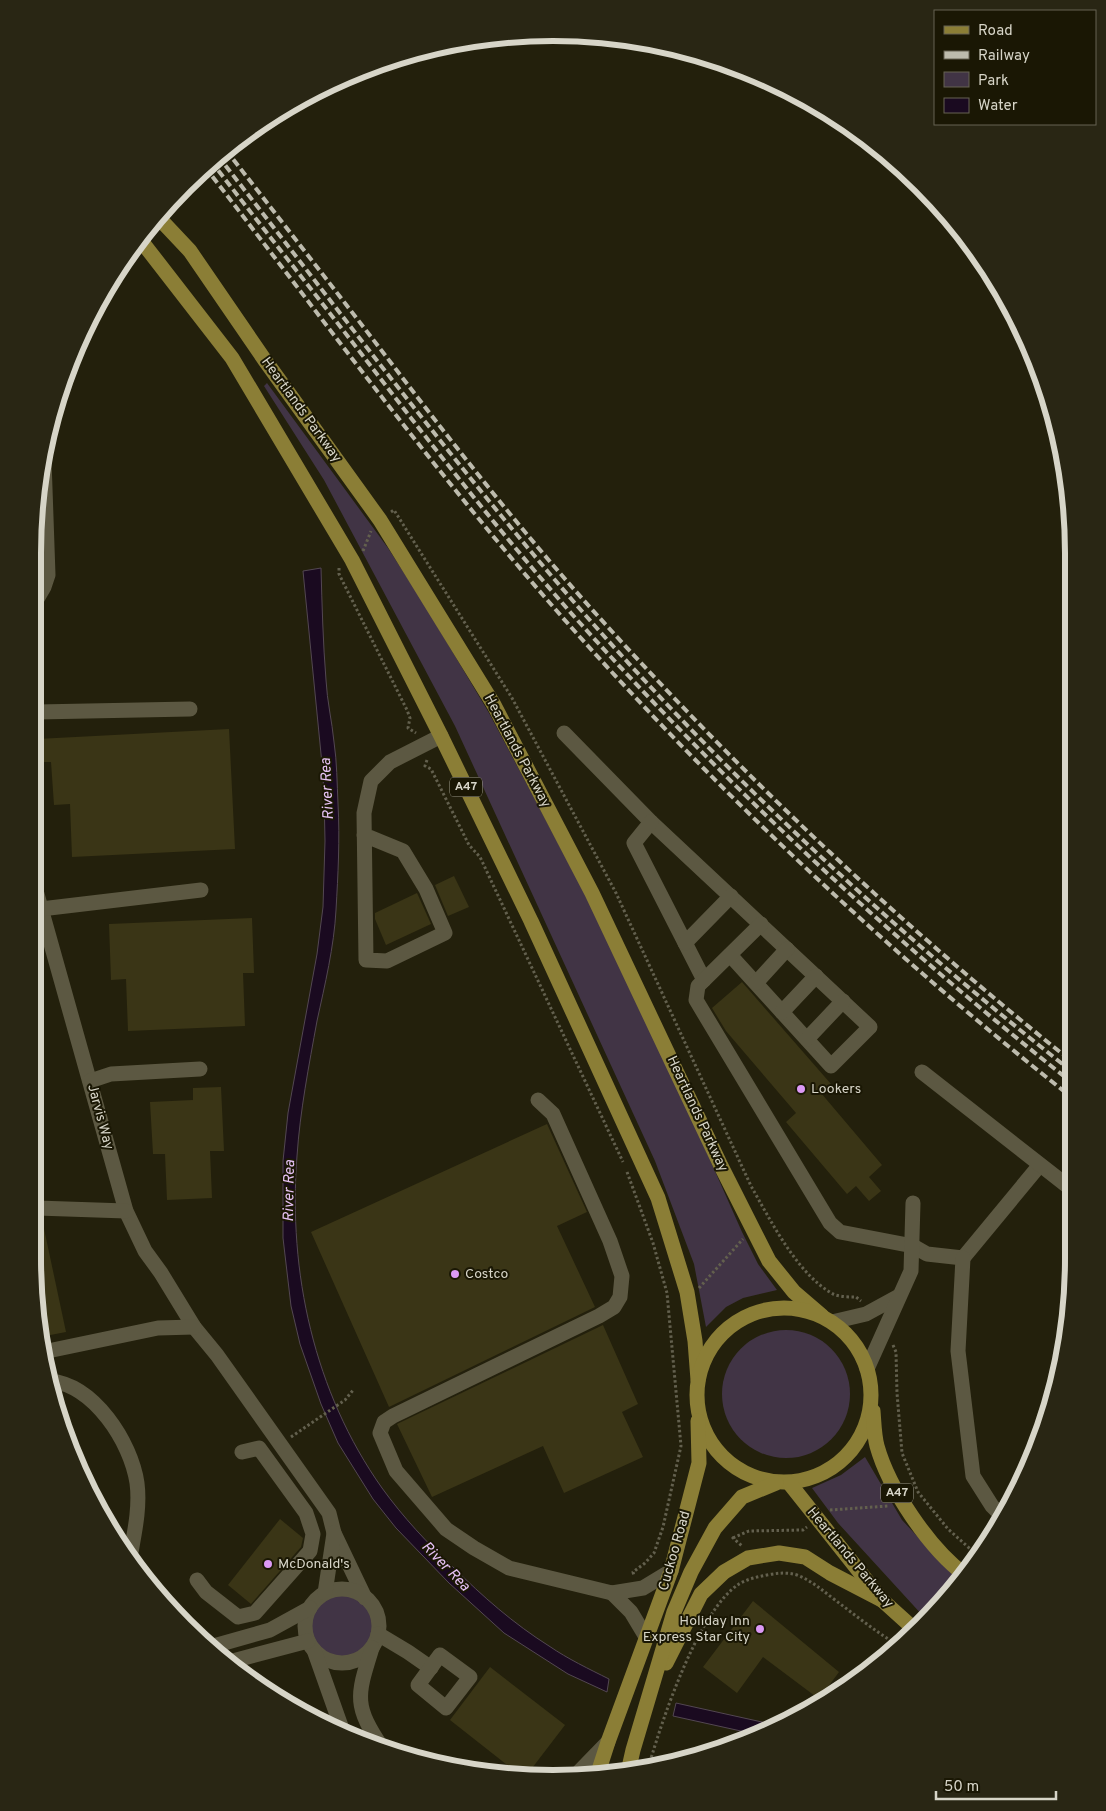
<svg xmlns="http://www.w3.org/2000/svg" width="1106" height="1811" font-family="Overpass,sans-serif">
<rect width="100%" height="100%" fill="#23200c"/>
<g fill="#413445">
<path d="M267,383L388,548L424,604L489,713L585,894L694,1124L742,1232L758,1264L777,1290L743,1298L726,1307L706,1327L694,1264L655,1161L455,726L324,480L264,386Z"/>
<circle cx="786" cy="1394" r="64"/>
<path d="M865,1457L902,1520L959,1581L924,1617L838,1523L812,1488L841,1475Z"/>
<circle cx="341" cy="1626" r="32"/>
</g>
<g fill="#1a0a20" stroke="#534752">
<path d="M321,568C322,605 323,643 326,680C327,701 332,721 334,742C337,762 337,783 338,804C340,839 338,875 336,910C334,947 325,984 317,1021C309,1065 300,1111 297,1156C288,1272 314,1392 382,1488C403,1517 427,1543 453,1567C482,1596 514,1624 549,1646C568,1659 589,1669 609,1679L607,1692L568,1674L504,1633L449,1583L396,1528L373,1499L338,1443L321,1404L300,1344L291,1306L283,1238V1161L288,1113L317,954L323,907L325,841L324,793L322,764L303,571Z"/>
<path d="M676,1703L780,1726L759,1735L673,1716Z"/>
</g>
<g fill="#3a3516">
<path d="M229,729L235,849L72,857L70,804L54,805L51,762H37V739Z"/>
<path d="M454,876L469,907L448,916L435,885Z"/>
<path d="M417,893L431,924L386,945L375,919V913Z"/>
<path d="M252,918L254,973H243L245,1026L128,1031L126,979L111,980L109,924Z"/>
<path d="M742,982L831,1084L821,1093L882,1165L869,1177L881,1191L869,1201L856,1186L847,1194L786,1122L796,1113L726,1031L712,1008Z"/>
<path d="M221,1087L224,1151H210L212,1198L167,1200L165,1154H153L150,1102L193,1100V1088Z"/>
<path d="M547,1124L587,1212L557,1226L595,1307L389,1407L311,1232Z"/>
<path d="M43,1224L66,1332L40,1337L37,1326V1225Z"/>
<path d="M603,1325L638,1404L622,1412L643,1457L564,1493L543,1446L432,1497L397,1424Z"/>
<path d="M280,1519L303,1538L301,1547L251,1604L228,1585Z"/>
<path d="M753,1601L839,1672L819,1699L763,1657L737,1693L703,1667Z"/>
<path d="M490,1667L565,1725L526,1776L520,1775L450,1720Z"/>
</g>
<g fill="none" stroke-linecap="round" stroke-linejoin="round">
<g stroke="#63604e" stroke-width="3" stroke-dasharray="2.5 2.5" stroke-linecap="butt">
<path d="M391,512L394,510L512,698L616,893L751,1186C771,1221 797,1274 833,1294C840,1297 849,1297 856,1297L861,1301"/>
<path d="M363,551L371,531"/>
<path d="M339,568V574L407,710L410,718L408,728L416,733"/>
<path d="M427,760L425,766L431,769L469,845L480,857L623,1162"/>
<path d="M627,1172L653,1243L667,1293L681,1446L663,1527L654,1553L645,1563L633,1572L634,1576"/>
<path d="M699,1288L743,1239"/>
<path d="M893,1345L896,1352L897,1393L902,1453L918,1492L948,1529L977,1555"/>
<path d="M291,1437L345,1400L354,1389"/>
<path d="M830,1510L888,1506"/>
<path d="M732,1537L742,1546"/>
<path d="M733,1538L749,1531L803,1530L807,1527"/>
<path d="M651,1767L650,1762C663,1717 699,1610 739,1584C747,1579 757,1577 767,1575C778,1573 787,1572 797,1575C812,1581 822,1590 835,1600C855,1615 875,1631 896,1644"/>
<path d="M552,1778L560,1773"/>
</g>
<g stroke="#5c5842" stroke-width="15">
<path d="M37,599L44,587L48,575L44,460"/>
<path d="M37,712L190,709"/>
<path d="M564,733L651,822L870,1027L831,1066L730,955"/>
<path d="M651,822L634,843L704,980"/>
<path d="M364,835L403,851L426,889L445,933L387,961L366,960L364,813L371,781L390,762L441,736"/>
<path d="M37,894L126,1211L145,1251L161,1273L194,1327L217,1355L329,1513L334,1533L365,1598"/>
<path d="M41,909L201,890"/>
<path d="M761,924L698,986L696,1000L830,1223L840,1232L913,1246L927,1254L963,1258L1039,1166"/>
<path d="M685,943L731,896"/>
<path d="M756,983L787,949"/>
<path d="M782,1012L816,976"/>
<path d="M807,1039L843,1001"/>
<path d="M922,1072L1070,1188"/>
<path d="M90,1081L111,1074L200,1069"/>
<path d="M538,1100L553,1114L610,1241L622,1276L620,1297L614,1307L599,1316L393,1416L384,1422L380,1433L396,1471L446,1529L474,1548L509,1568L612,1593L643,1588L671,1571"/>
<path d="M37,1208L126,1211"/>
<path d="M963,1258L958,1351L973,1476L992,1506L1001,1515"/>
<path d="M832,1322L866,1314L899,1296"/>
<path d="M43,1352L158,1328L194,1327"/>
<path d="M867,1369L911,1271L913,1203"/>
<path d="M50,1381C94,1385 131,1442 137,1483C140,1506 135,1530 131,1552L129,1557"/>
<path d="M197,1580L206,1592L238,1617L255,1613L310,1551L313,1534L306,1513L259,1448L242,1452"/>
<circle cx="342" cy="1626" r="37"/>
<path d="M325,1593L334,1533"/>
<path d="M612,1593L631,1612L646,1637"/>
<path d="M378,1634L408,1652L431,1668"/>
<path d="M210,1647L270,1630L310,1608"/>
<path d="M372,1648C357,1696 353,1705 383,1749"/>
<path d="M314,1650L342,1729"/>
<path d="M440,1655L470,1677L446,1708L418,1685Z"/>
<path d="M229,1662L308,1641"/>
<path d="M574,1777L608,1742"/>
</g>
<g stroke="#8b7e36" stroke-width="15">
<path d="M158,217L190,251L264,359L380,520L494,705L592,893L721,1166L769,1261L794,1292L822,1316"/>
<path d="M139,238L232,358L352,560L441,736L531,921L658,1198L687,1292L695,1341L698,1380"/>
<circle cx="784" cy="1395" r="87"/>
<path d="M873,1411C874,1422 874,1435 877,1446C889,1489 929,1548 965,1575"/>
<path d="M790,1484L882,1600L913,1628"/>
<path d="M666,1663L701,1594L724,1572L748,1558L779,1553L805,1557L830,1573L882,1600"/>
<path d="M628,1772L633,1750L674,1612L691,1572L715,1528L742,1497L776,1483"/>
<path d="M597,1776L608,1742L671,1571L699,1463L698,1421"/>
</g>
<g stroke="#bdbbad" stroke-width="4" stroke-dasharray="8 4" stroke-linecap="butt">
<path d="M226,150C282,222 339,295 395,368C457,449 520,529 588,605C736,770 897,922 1070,1060"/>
<path d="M218,156C337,308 453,463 580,609C728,778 894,931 1070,1070"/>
<path d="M211,161C261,226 313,291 363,356C430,443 498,530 571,613C723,783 891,939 1070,1081"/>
<path d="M205,167C323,319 436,474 563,618C717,792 888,952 1070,1096"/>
</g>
</g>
<g fill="#dc99f5" stroke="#1a1704" stroke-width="2">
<circle cx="801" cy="1089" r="5"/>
<circle cx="455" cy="1274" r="5"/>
<circle cx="268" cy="1564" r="5"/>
<circle cx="760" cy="1629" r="5"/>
</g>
<g text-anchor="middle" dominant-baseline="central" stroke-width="4" stroke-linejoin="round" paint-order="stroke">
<g fill="#1a1704" stroke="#9e9c8d" stroke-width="1">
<rect x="450" y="777.5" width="32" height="19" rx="4"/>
<rect x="881" y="1483.5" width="32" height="19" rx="4"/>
</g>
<g font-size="12" font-weight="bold" fill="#d7d5c8">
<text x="466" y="787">A47</text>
<text x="897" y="1493">A47</text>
</g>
<g font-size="14" fill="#d7d5c8" stroke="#1a1704">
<text transform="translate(301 410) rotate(54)">Heartlands Parkway</text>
<text transform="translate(517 751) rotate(62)">Heartlands Parkway</text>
<text transform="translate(697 1114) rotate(65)">Heartlands Parkway</text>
<text transform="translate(100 1117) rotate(75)">Jarvis Way</text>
<text transform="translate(675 1551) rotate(-74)">Cuckoo Road</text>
<text transform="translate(850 1558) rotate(50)">Heartlands Parkway</text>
</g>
<g font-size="14" fill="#d7d5c8" stroke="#1a1704" text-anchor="start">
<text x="811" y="1089">Lookers</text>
<text x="465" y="1274">Costco</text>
<text x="278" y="1564">McDonald's</text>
<text x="750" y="1621" text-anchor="end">Holiday Inn<tspan x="750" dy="16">Express Star City</tspan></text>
</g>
<g font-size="15" font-style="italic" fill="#e6c2f4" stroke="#1a1704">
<text transform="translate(328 789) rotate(-93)">River Rea</text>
<text transform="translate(290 1191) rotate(-89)">River Rea</text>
<text transform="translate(445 1567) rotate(46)">River Rea</text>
</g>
</g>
<path d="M0 0H1106V1811H0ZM553 41H553A512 512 0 0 1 1065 553V1258A512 512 0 0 1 553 1770H553A512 512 0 0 1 41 1258V553A512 512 0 0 1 553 41Z" fill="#292614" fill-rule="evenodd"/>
<path fill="none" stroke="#d7d5c8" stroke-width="6" d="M553 41H553A512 512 0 0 1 1065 553V1258A512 512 0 0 1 553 1770H553A512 512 0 0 1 41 1258V553A512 512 0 0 1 553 41Z"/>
<rect x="934" y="10" width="162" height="115" fill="#1a1704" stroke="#666352"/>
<rect x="944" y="26" width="25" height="8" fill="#8b7e36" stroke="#666352"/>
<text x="978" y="35" font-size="15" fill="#d7d5c8">Road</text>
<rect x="944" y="51" width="25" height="8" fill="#bdbbad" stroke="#666352"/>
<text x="978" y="60" font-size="15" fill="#d7d5c8">Railway</text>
<rect x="944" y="72" width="25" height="15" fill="#413445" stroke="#666352"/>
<text x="978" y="85" font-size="15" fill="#d7d5c8">Park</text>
<rect x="944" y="98" width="25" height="15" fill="#1a0a20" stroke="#666352"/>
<text x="978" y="110" font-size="15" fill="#d7d5c8">Water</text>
<path d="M936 1791v8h120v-8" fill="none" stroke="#d7d5c8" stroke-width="2.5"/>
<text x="944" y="1791" font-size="15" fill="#d7d5c8" stroke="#1a1704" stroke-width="4" paint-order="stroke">50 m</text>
</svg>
